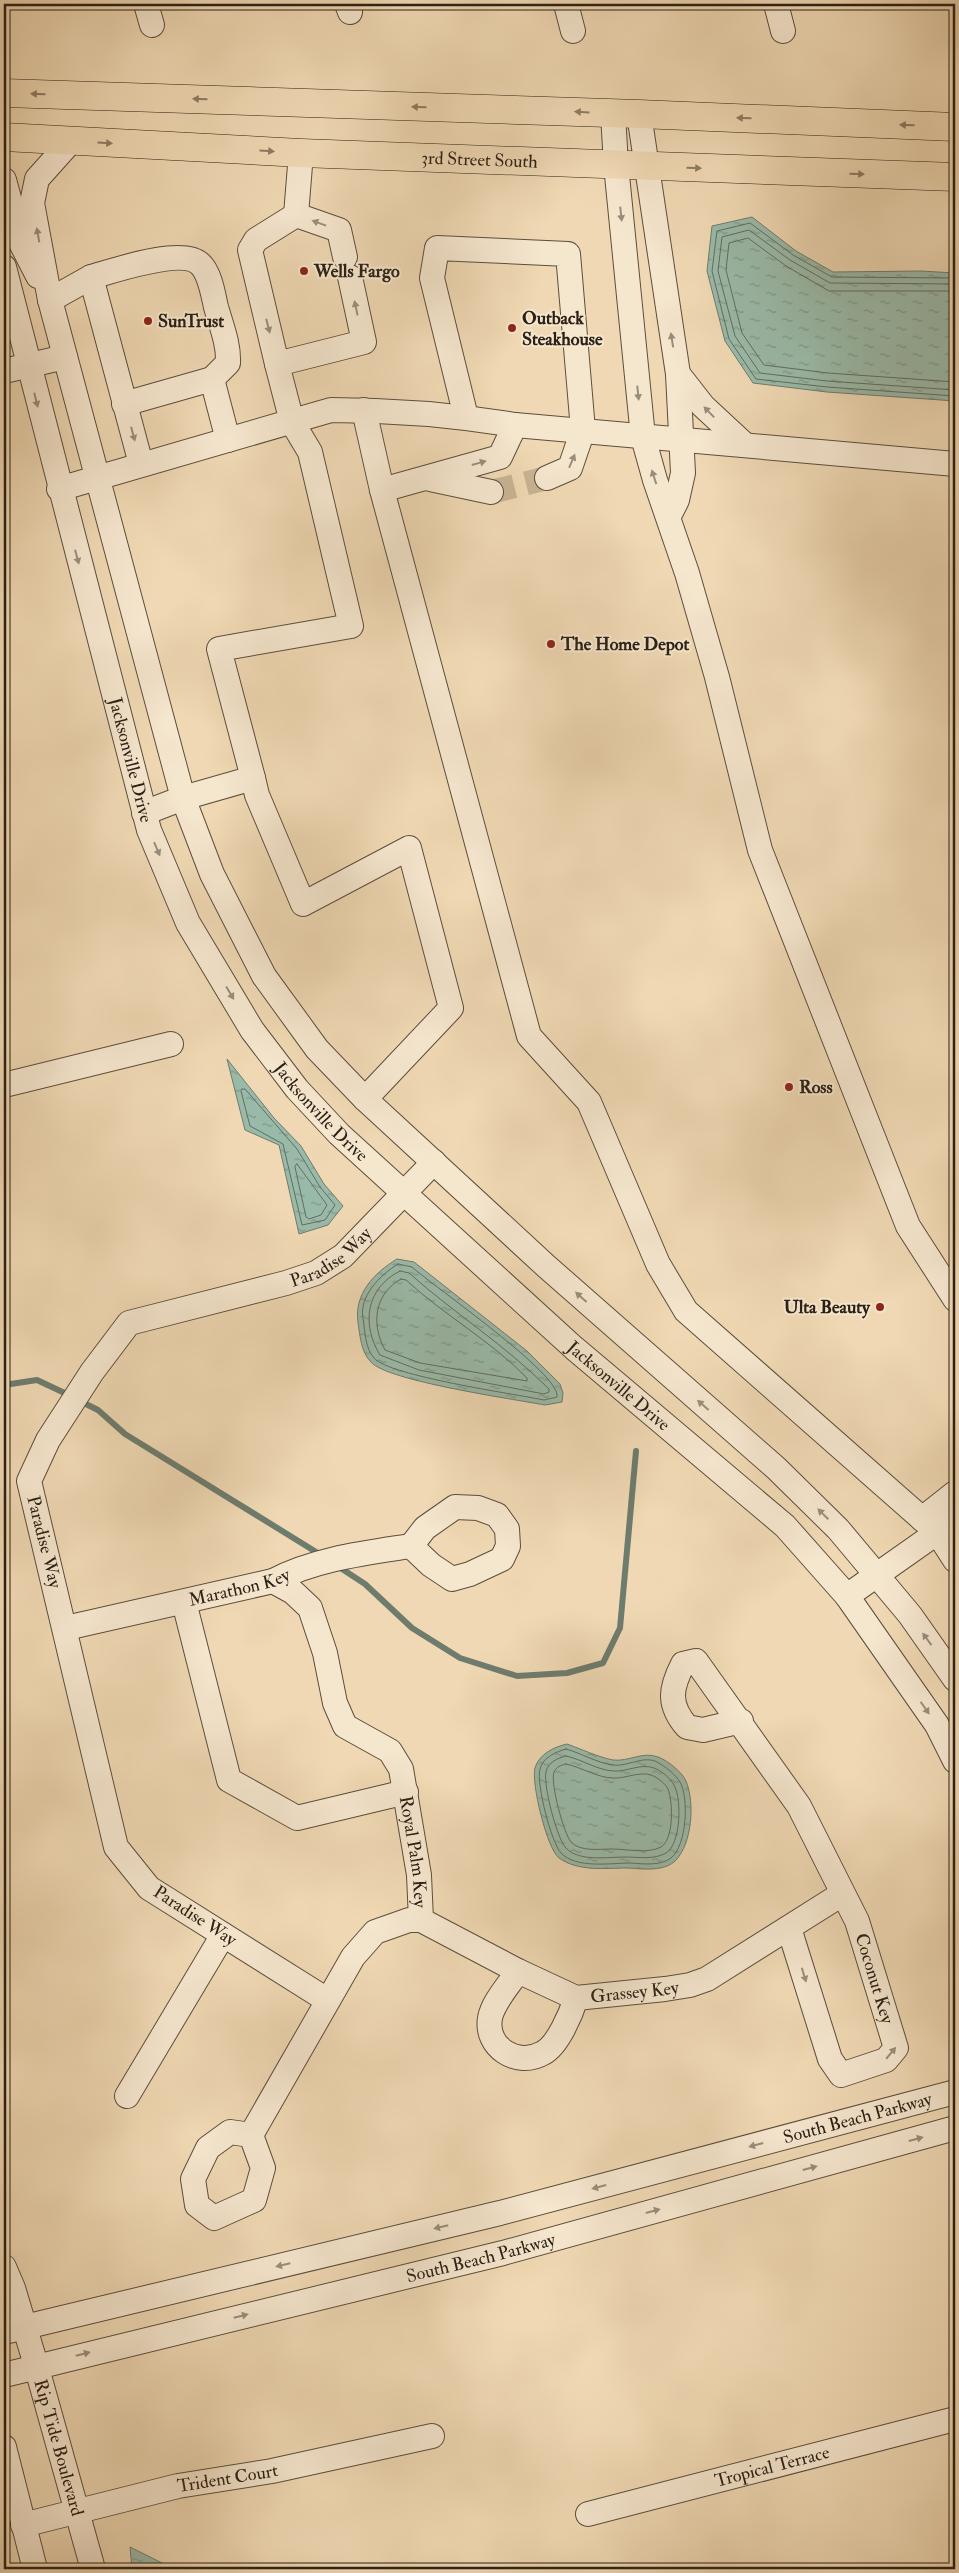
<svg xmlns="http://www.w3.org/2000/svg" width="959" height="2573" font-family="'IM FELL Double Pica',serif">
<defs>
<pattern id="water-ripples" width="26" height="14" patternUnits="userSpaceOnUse" patternTransform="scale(1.25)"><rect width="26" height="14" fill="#9abaa9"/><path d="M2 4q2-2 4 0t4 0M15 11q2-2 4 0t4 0" fill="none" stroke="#7e9788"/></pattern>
</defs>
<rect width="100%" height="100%" fill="#efd8b3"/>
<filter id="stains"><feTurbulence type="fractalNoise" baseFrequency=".004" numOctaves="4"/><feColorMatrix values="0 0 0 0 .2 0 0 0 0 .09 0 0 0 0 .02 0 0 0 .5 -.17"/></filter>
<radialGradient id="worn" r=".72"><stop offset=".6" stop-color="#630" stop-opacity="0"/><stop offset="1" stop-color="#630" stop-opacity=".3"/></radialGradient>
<g fill="url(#water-ripples)" stroke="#6e7c6e">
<path d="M752,217L796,251L833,272L921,271L955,273V401L827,392L753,383L725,341L707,271L712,226Z"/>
<path d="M227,1059L274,1118L301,1146L324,1184L343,1206L328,1225L299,1234L279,1145L245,1130Z"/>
<path d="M397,1259L414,1262L527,1351L560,1384L563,1393L562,1402L545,1405C513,1399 387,1381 371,1362C361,1352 360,1336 358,1322C354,1294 374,1273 397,1259Z"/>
<path d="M567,1744C581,1749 598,1757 613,1760C628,1762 643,1751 658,1757C667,1760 682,1772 686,1781C695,1803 692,1843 676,1860C665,1872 642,1869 628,1868C605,1868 579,1872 559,1858C547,1849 531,1783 535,1768C539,1754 554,1747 567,1744Z"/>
<path d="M130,2547L174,2569H132Z"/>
</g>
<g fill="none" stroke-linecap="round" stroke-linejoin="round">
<g stroke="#626d5f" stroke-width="1">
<path d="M955,278L832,277L793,255L750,223L717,231L712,271L729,339L756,379L827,387L955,396"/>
<path d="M955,284L830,283L790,260L749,230L722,237L718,271L735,336L760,373L827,381L955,390"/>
<path d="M955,291H829L786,266L748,238L729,243L726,270L742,333L764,365L828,373L955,382"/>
<path d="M242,1089H245L297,1149L320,1187L335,1205L325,1220L302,1225L283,1144L250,1126L241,1091Z"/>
<path d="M297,1164L327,1205L321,1215L309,1219L306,1217L295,1167Z"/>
<path d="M398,1264L412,1267C433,1286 562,1375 557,1397L544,1400C515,1394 389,1376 374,1358C365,1348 365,1331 363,1318C359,1296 380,1275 398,1264Z"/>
<path d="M400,1271L409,1273C455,1314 504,1344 549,1389V1392L544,1394L419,1370L380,1355C361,1324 366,1288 400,1271Z"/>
<path d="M401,1279L406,1280C444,1315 491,1341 527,1378V1381L420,1363L385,1350C371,1324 374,1294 401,1279Z"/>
<path d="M566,1749C581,1753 597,1763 613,1765C628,1767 643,1755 657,1762C666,1767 675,1774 680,1782C689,1798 687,1845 671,1858C661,1866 643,1864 631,1863C611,1863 576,1869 561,1853C551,1842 536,1783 540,1769C543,1757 556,1752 566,1749Z"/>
<path d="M566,1756C581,1759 597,1770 613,1771C627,1772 641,1763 654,1768C662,1771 670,1778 674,1785C682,1799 681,1844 666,1853C654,1860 638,1857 625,1857C608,1857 579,1862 566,1848C557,1839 543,1785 546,1772C548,1762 558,1758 566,1756Z"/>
<path d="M566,1764C581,1767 598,1778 613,1778C625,1779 639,1771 651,1775C657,1777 666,1784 668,1789C673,1802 674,1839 661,1847C648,1854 626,1849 612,1849C600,1849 580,1852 571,1842C564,1834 550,1783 554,1772C556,1767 561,1765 566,1764Z"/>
</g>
<g stroke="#6e7c6e" stroke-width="6">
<path d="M4,1385L37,1380L71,1396"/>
<path d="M80,1401L98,1410L125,1434L321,1555"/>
<path d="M336,1565L365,1584L412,1628L460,1658L517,1676L567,1673L603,1663L620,1628L636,1451"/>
</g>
<path stroke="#c8b393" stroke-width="24" stroke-dasharray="24 12" stroke-linecap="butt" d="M491,492L547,478"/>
<g stroke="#5c4e3c" stroke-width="26">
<g id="minor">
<path d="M146,4L152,25"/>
<path d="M347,4L350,12"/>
<path d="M566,4L573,31"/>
<path d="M776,4L783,31"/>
<path d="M613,114L616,165L643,437L655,480L687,573L717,677L760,850L908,1226L955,1299"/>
<path d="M639,114L678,374L683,473L677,500L669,516"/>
<path d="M71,141L37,179L32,203L50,300L183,798L212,874L264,976L317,1049L365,1099L546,1266L776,1468L838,1529L910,1615L955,1679"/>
<path d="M4,180L21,243L38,276"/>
<path d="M296,215L301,153"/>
<path d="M345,257L339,230L296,215L256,240L250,250L277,364L364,342L350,277"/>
<path id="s1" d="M4,267L149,830L188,923L252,1030L297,1089L339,1134L574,1348L785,1526L847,1596L937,1725L955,1761"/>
<path d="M91,277C113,271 182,247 200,264C210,273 213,294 216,307C221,325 229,344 228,363L212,379"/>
<path d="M50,300L91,277L141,464"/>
<path d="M277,364L292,422L310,452L351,626L219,649L253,778L257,795L303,904L409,848L451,1008L365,1099"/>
<path d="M4,371L65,357"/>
<path d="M678,374L703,406L745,445"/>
<path d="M124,404L212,379L228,440"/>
<path d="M364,410L382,490L529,1036L589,1102L658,1264L686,1311L937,1532L955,1560"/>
<path d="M466,417L432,278L437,248L568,254L583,430L570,468L547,478"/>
<path d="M430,479L491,492"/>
<path d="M59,489L331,410C393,410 454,415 515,425L955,464"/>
<path d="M382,490L500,457L515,425"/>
<path d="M144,813L183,798L253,778"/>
<path d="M4,1085L171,1044"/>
<path d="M922,1519L955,1493"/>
<path id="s2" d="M273,1581L293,1592L310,1608L325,1653L335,1703L345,1726L390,1751L401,1769L419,1875L421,1920"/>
<path d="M847,1596L955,1520"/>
<path d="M184,1602L229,1780L297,1818L406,1792"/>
<path id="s3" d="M66,1628L273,1581C314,1559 365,1553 411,1546L431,1565L452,1579L470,1574L502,1559L508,1546L507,1529L497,1515L478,1508L455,1507L425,1528L411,1546"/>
<path id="s4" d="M741,1721L703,1730L687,1727C668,1705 670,1689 683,1664L696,1661L799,1806L857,1921L896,2048L886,2060L841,2075L830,2059L789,1928"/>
<path d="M518,1971C509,1985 493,2002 490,2018C485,2047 517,2068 543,2053C558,2045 571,2014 576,1998"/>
<path id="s5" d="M327,2000L149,1888L116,1847L29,1481L48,1440L92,1372L129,1323L286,1283L316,1273L343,1256L434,1162"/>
<path d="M127,2096L223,1935"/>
<path d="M230,2132L251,2135L263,2168L254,2200L214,2218L197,2205L193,2179L208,2148Z"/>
<path id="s6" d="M251,2135L353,1957L375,1932L409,1920H421L518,1971L576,1998L665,1989L690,1985L707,1979L842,1894"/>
<path id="s7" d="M4,2267L13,2288L36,2365L93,2569"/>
<path id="s8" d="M4,2332L500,2213L955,2092"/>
<path id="s9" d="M4,2375L503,2253L955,2128"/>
<path d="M4,2447L35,2569"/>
<path id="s10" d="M588,2514L955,2419"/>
<path id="s11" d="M23,2525L178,2486L272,2471L432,2436"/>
</g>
</g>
<g stroke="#2b2015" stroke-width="29">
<g id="major">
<path d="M4,93L639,114L955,127"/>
<path id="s12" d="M4,137L301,153L955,177"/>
</g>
</g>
<use href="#minor" stroke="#f5e6ce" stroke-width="24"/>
<use href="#major" stroke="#efd8b3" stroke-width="28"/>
</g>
<defs><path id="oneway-solid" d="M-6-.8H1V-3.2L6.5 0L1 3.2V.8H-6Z" transform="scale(1.25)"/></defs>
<g fill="#8d7c64">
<use href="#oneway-solid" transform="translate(38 94) rotate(-178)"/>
<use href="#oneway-solid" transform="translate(200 99) rotate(-178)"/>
<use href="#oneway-solid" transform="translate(419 107) rotate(-178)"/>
<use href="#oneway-solid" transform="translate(582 112) rotate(-177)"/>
<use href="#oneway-solid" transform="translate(744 118) rotate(-178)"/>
<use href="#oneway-solid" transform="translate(907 125) rotate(-178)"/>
<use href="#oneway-solid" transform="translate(105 143) rotate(3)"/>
<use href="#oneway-solid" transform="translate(267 151) rotate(3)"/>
<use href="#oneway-solid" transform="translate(694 168) rotate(2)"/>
<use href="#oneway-solid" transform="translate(857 174) rotate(2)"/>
</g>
<g fill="#9a8d7b">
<use href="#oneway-solid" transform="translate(621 214) rotate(84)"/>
<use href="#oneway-solid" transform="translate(319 223) rotate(-160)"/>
<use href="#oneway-solid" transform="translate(38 235) rotate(-100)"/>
<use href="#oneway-solid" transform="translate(356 308) rotate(-102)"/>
<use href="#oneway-solid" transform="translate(268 326) rotate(76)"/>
<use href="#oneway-solid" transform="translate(672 340) rotate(-99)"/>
<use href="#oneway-solid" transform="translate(638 393) rotate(84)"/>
<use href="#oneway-solid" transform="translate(36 400) rotate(76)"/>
<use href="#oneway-solid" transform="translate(709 412) rotate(-134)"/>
<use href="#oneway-solid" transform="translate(133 434) rotate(75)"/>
<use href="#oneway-solid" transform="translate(572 461) rotate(-67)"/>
<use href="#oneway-solid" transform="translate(479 463) rotate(-16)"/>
<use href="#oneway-solid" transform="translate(654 477) rotate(-108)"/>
<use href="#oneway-solid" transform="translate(77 557) rotate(75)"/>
<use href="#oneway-solid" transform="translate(157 849) rotate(67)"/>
<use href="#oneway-solid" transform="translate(230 993) rotate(59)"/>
<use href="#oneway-solid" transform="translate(581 1297) rotate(-138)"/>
<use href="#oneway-solid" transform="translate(703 1405) rotate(-139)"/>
<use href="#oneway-solid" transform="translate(823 1514) rotate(-135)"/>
<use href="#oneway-solid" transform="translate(927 1639) rotate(-126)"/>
<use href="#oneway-solid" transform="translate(925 1708) rotate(55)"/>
<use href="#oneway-solid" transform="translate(804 1975) rotate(73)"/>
<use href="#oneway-solid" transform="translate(891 2053) rotate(-50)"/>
<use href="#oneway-solid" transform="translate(916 2139) rotate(-15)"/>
<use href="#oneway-solid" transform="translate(756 2145) rotate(165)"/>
<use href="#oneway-solid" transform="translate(810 2168) rotate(-15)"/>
<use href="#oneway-solid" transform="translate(599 2187) rotate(165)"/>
<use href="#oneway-solid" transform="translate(653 2211) rotate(-15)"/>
<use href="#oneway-solid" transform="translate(441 2227) rotate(167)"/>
<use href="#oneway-solid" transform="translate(283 2265) rotate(167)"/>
<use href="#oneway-solid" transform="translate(241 2316) rotate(-14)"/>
<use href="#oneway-solid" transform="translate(83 2354) rotate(-14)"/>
</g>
<g fill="#8f2418" stroke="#f5e6ce" stroke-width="2">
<circle cx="304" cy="271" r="5"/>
<circle cx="148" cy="321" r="5"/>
<circle cx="512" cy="328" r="5"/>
<circle cx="551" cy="644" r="5"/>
<circle cx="789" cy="1087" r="5"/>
<circle cx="880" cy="1307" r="5"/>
</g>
<g text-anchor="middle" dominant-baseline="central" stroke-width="4" stroke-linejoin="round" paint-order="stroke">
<g font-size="18" fill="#2b2015" stroke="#f5e6ce">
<text stroke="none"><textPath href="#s12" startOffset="476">3rd Street South</textPath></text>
<text stroke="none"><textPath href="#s1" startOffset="509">Jacksonville Drive</textPath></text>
<text stroke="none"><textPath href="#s1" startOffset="914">Jacksonville Drive</textPath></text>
<text stroke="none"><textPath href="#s5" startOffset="1041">Paradise Way</textPath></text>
<text stroke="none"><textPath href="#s1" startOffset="1319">Jacksonville Drive</textPath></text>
<text transform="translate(44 1542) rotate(76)">Paradise Way</text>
<text stroke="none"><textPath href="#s3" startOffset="178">Marathon Key</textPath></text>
<text stroke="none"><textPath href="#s2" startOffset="326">Royal Palm Key</textPath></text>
<text transform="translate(195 1916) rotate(33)">Paradise Way</text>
<text stroke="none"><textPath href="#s4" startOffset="504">Coconut Key</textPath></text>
<text stroke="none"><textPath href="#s6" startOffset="519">Grassey Key</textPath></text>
<text stroke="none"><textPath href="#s8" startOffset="880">South Beach Parkway</textPath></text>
<text stroke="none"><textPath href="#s9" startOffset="491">South Beach Parkway</textPath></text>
<text stroke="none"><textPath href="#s7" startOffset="189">Rip Tide Boulevard</textPath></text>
<text stroke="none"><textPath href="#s10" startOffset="190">Tropical Terrace</textPath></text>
<text stroke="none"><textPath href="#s11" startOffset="210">Trident Court</textPath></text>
</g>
<g font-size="18" font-weight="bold" fill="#2b2015" stroke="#f5e6ce" text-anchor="start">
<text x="314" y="271">Wells Fargo</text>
<text x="522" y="318">Outback<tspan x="522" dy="21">Steakhouse</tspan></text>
<text x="158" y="321">SunTrust</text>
<text x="561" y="644">The Home Depot</text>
<text x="799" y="1087">Ross</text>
<text x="870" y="1307" text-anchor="end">Ulta Beauty</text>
</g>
</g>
<rect width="959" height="2573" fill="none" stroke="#efd8b3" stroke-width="20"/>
<rect x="5" y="5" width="949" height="2563" fill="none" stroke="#2b2015" stroke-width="2.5"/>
<rect x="10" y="10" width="939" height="2553" fill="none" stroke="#2b2015"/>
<rect width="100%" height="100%" filter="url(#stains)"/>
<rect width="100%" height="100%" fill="url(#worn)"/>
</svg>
